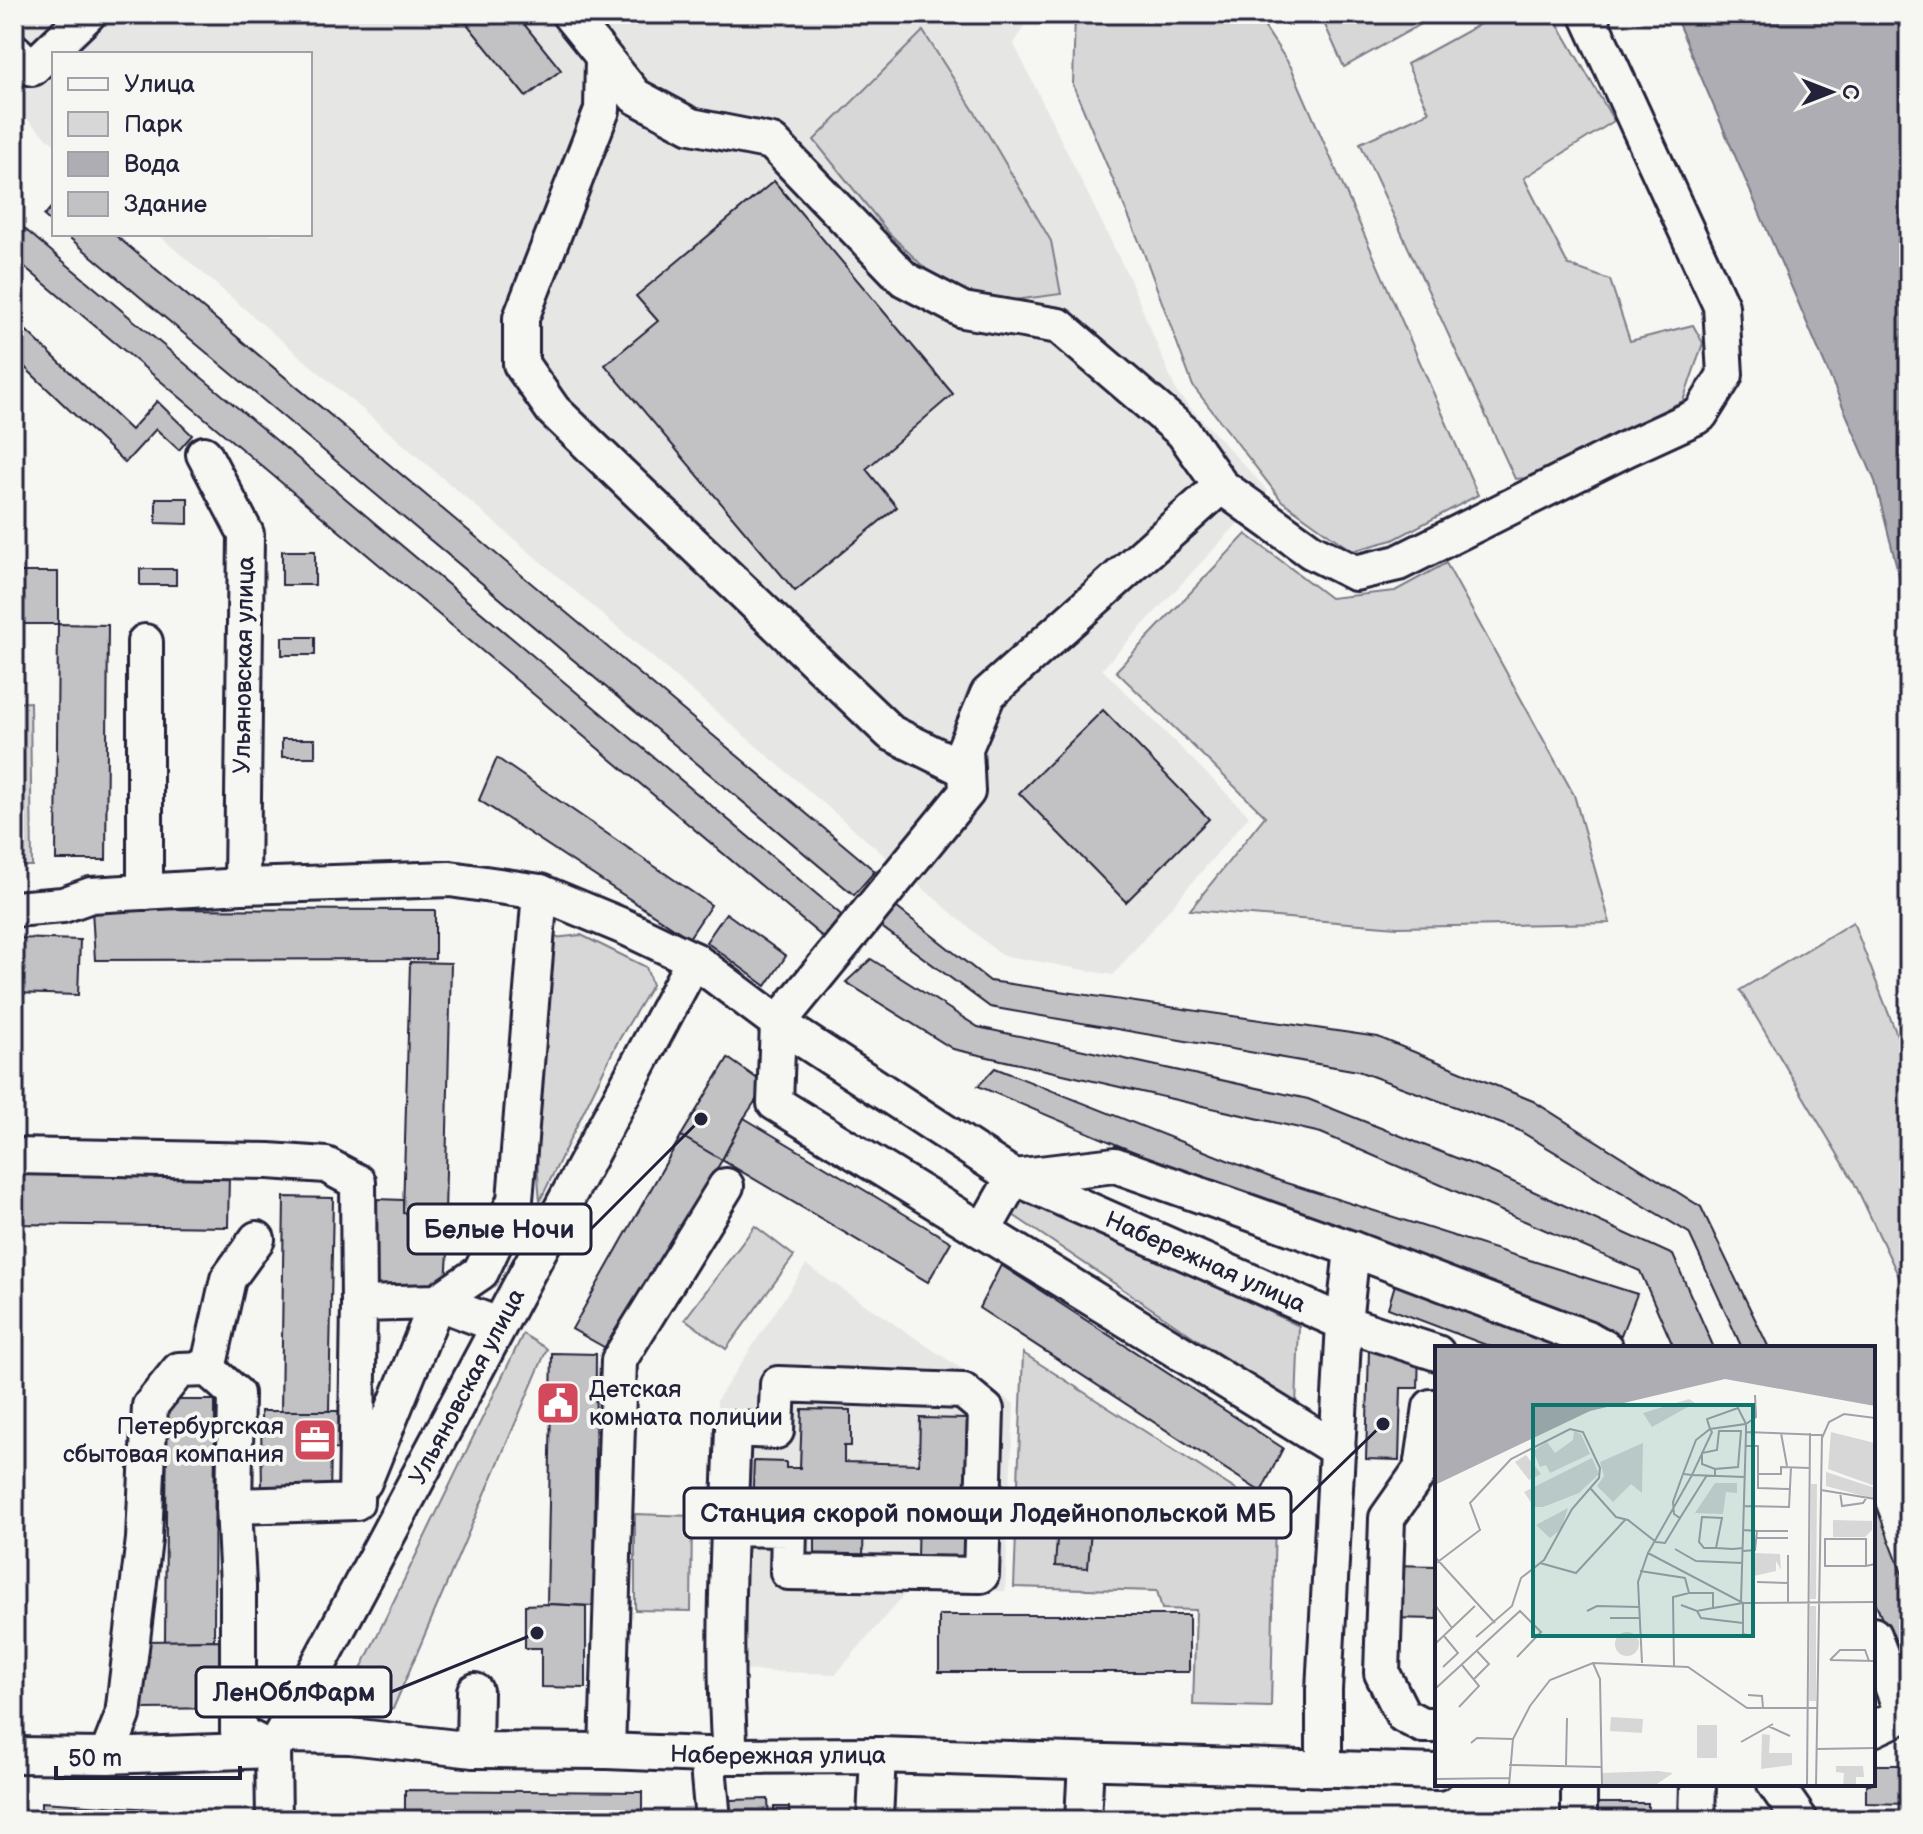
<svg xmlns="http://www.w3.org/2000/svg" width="1923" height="1834" font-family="'Balsamiq Sans',sans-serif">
<rect width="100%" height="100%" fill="#f6f6f2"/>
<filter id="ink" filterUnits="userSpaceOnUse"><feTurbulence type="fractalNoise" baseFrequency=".0125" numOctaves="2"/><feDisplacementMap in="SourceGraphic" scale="16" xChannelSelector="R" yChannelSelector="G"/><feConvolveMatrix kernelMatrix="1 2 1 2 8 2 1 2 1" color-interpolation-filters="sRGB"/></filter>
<g filter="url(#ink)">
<g fill="#e6e6e4">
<path d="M14,14H1031L1014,44L1131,282L1177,393L1268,491L1102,669L1249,816L1113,975L1001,955L157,234H310V54H54V144L14,107Z"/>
<path d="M806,1265L1014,1404L1005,1591H907L836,1674L712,1669L717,1400Z"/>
</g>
<g fill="#d7d7d7" stroke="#7c7c89" stroke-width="2">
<path d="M1075,14H1256L1291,67L1478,495L1393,540L1352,551L1282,501L1193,386L1142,248L1073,85Z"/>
<path d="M1320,14H1439L1344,67Z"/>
<path d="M1498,14H1552L1614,121L1524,178L1568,265L1610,280L1630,341L1693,325L1703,343L1683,401L1525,478L1515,479L1360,143L1429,112L1407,64Z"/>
<path d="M923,31L981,122L1051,241L1061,294L1007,301L943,286L888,232L814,140Z"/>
<path d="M1246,534L1330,598L1395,591L1446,563L1574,795L1610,923L1397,927L1190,910L1265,816L1116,671Z"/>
<path d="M30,702L32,866H14V703Z"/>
<path d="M1853,922L1909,1066V1298L1853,1180L1740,990Z"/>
<path d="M581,935L646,967L652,985L617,1043L540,1201C531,1114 545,1025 554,938Z"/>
<path d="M1026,1195L1299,1326L1296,1406L1013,1215Z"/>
<path d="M755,1226L794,1256L726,1349L685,1319Z"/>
<path d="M523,1334L547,1349L393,1709L342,1708Z"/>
<path d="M1023,1353L1275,1515L1271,1707L1193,1705L1196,1610L1162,1609L1157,1591L1014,1587Z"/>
<path d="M635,1514L692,1516L691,1611L635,1610Z"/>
</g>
<path fill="#adadb3" stroke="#757583" stroke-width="2" d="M1674,14H1909V615L1875,481Z"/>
<g fill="#c2c2c4" stroke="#22223b" stroke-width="2">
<path d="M459,14H516L561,70L526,97Z"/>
<path d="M774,181L953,394L866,469L897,507L795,591L605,365L658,321L636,296Z"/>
<path d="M54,204V225L44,216Z"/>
<path d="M14,220L844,917L825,939L14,258Z"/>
<path d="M65,234H114L875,871L854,895Z"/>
<path d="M14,319L131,430L157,401L192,435L179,450L156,429L125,463L14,357Z"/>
<path d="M156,498H188V524L156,523Z"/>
<rect x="282" y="551" width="33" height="34"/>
<rect x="140" y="569" width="36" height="16"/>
<rect x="14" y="572" width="44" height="52"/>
<path d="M58,624L108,625L106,860H56Z"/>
<rect x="282" y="637" width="33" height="18"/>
<path d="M1103,710L1209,819L1126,902L1019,793Z"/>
<rect x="282" y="739" width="33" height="18"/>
<path d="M497,758L711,905L689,938L479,800Z"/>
<path d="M896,907L990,981L1378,1037L1533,1101L1701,1207L1769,1348H1742L1689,1233L1518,1130L1358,1071L990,1007L879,925Z"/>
<path d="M92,909L435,910V959L95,960Z"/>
<path d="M726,913L786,956L766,986L706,942Z"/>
<path d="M14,938L80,940L78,995L14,993Z"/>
<path d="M871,959L978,1027L1308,1099L1489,1171L1673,1255L1714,1348H1674L1640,1271L1321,1133L953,1049L846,982Z"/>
<path d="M410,962L451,963L445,1214L403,1213Z"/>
<path d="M728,1058L766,1085L744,1118L722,1160L681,1136Z"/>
<path d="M995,1068L1280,1181L1637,1294L1621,1335L1222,1189L978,1086Z"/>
<path d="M744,1118L951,1242L928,1282L722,1160Z"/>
<path d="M681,1136L722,1160L611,1351L572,1329Z"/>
<path d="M14,1167L229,1175L228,1227L14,1224Z"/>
<path d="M284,1197L333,1198L329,1411L281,1412Z"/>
<path d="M376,1199L403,1200V1213L445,1214L447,1207H465V1235L449,1238L446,1282L376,1293Z"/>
<path d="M1001,1265L1283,1448L1261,1492L979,1308Z"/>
<path d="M1396,1281L1567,1348H1494L1388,1308Z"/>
<path d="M1369,1349H1419L1418,1388H1401L1399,1460L1366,1459Z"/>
<path d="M552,1353L596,1354L594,1606L547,1604Z"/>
<path d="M167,1400H215L214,1640L165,1641Z"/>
<path d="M802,1409L851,1410V1446H844V1462L919,1464L920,1418L967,1419L964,1560L917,1559L918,1507L902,1506L901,1515L879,1514V1504H864L863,1558L815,1557V1523H820L821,1503L811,1502L810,1509L752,1508L754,1461L786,1462V1468H800Z"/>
<path d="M261,1411H349V1450L331,1449L330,1496L262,1495Z"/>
<path d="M1873,1498L1909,1592V1688L1873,1596Z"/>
<path d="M1059,1513L1092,1515L1088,1568L1055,1566Z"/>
<path d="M1390,1565L1437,1566V1619L1389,1618Z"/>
<path d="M547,1604L586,1606V1688L541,1687V1648H525V1605Z"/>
<rect x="939" y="1615" width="250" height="57"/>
<path d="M229,1640L230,1708L143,1709V1641Z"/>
<path d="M1873,1765H1909V1804L1866,1803V1784H1873Z"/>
<path d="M405,1790L642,1792V1820H405Z"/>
<path d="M768,1799L769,1820H729L730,1800Z"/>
<path d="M41,1802L214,1813V1820H41Z"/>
<rect x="1589" y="1803" width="59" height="17"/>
<path d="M774,1807H789L790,1820H774Z"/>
<path d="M1178,1816L1520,1819V1820H1178Z"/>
</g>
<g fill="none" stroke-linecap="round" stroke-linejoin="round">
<g stroke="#22223b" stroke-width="40">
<g id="minor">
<path d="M569,14L635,96L691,126L772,142L904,279L963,310L1059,326L1183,432L1221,486L1311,551L1355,573L1398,563L1626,449L1700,415L1725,375L1721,306L1587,14"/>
<path d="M14,51L32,68L88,14"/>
<path d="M603,57L602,110L521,318V364L553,410L891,733L966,770"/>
<path d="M204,454L246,534L242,886"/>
<path d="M145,642V892"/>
<path id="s1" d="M14,909L63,905L91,895L242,886L450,879L540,892L627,928L694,960L778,1023L1014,1177L1344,1323L1324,1690V1769"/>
<path d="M14,1156L269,1161L326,1165L358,1182L359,1304"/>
<path d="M983,1231L775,1103L778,1023L967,792L965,748L988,694L1221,486"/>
<path d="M1437,1353L1344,1323L1352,1249L1589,1339L1605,1348"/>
<path d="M1437,1407H1431L1422,1468L1387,1518L1382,1673L1403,1715L1422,1725H1437"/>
<path d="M1338,1450L983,1231L1014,1177L1115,1165L1352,1249"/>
<path d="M364,1482L437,1302L498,1325"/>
<path d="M234,1506L236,1394L208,1369L228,1279L257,1239"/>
<path d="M730,1528L789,1529L788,1572L981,1575L986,1410L963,1391L778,1384L776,1431L733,1429C729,1539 722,1647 730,1756"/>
<path d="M1873,1635L1903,1715L1873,1729"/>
<path id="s2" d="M281,1735L350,1736L474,1750L607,1751L730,1756L878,1755L1437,1772"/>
<path d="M273,1750L238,1732V1585L234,1506L356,1502L359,1304L437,1302L481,1272L515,1200L540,892"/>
<path d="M474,1750L475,1691"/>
<path d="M607,1751L619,1360L726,1186"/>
<path d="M14,1755L107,1756L273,1750"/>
<path d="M707,1755L713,1820"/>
<path d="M107,1756L123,1715L144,1539L150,1406L179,1370L208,1369"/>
<path d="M1775,1784L1800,1820"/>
<path id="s3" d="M274,1820L273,1750L694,960"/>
<path d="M875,1820L878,1755"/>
<path d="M1083,1820L1086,1762"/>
<path d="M1579,1820V1784"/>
<path d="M1697,1820L1698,1784"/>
</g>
</g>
<use href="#minor" stroke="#f6f6f2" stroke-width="34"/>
</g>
</g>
<defs>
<g id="civic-square" transform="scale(2.3)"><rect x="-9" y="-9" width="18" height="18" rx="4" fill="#d1495b" stroke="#f6f6f2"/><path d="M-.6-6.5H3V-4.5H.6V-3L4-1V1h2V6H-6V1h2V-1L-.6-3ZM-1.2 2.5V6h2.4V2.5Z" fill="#fff"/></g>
<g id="office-square" transform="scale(2.3)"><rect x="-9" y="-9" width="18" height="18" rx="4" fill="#d1495b" stroke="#f6f6f2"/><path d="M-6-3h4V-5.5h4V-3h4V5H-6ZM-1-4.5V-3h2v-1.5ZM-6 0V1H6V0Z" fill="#fff"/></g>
</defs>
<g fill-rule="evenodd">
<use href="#civic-square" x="558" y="1403"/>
<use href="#office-square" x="315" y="1440"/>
</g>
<g text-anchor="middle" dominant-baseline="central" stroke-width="8" stroke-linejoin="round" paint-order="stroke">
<g font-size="24" fill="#22223b" stroke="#f6f6f2">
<text transform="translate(244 665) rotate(-89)">Ульяновская улица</text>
<text stroke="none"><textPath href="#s1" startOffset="1294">Набережная улица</textPath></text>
<text stroke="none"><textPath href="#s3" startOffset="482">Ульяновская улица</textPath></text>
<text stroke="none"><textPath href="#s2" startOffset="498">Набережная улица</textPath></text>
</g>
<g font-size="24" fill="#22223b" stroke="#f6f6f2" text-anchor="start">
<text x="589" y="1389">Детская<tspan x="589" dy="28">комната полиции</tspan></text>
<text x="284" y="1426" text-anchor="end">Петербургская<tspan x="284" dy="28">сбытовая компания</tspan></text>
</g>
</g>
<g transform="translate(1435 1346)">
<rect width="440" height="440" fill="#f6f6f2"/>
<path d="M254,53L260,57L217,81L208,67ZM139,85L146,88L155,108L115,127L111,119L105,121L98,105L112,96L120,107L138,94ZM396,86L440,97V140L393,123ZM208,97L207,147L196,138L178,156L162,140L169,130L165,116ZM91,109L106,128L94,134L80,116ZM157,112L164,128L144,147L108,161H99L89,146ZM391,126L440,142V153L391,140ZM280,137H302V147L291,146L288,168L260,167ZM376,138H382L381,253H375ZM133,162L126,183L115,192L101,179ZM398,174L437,175V184L430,191H398ZM319,207L345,208L346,224L341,215V225L319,230ZM375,260H381V355H374ZM180 298a12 12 0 1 1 24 0a12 12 0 1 1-24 0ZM176,371L208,373L207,387L175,385ZM262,379H282V412H262ZM327,388L335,389L334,407H357V419L326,423ZM401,420H428L429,431H421V440H408L409,427L401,426ZM223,425L238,427L219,440H167V427Z" fill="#d7d7d7"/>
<path d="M0,0H440V60L290,33L155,65L0,139Z" fill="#adadb3"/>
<path fill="none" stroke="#adadb3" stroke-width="4" d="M351,0L440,22M0,96L129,31L239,0"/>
<path fill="none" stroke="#a1a1a9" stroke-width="2" d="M311,86V78L275,83L261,94L248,128L257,129L277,86L275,83L272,73L303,62L311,78L321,71L320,49M346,87L352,120M387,92L394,76L409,68L440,72M311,100H323V142L354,143M280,123L267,118V107L282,104L284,85H306L303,121L280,123V130M248,128L238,156L239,168L245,172L272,129M323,128H346V121L375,122M156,143L181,171L193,174L221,196L230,197L245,172M386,144L440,153M405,146L407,160L428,157L432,151M309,160L354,161L356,121M322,185H353M322,192H353M281,202L287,172L267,171L264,196L269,202H281L298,203L308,202M240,203L261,215L308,217M308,205L320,204L322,185L308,184M213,207L308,257L440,256M353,209V257M0,211L60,277M105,217L141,227L190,174M0,218L45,184L35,157L76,113L135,83L148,86L165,122L164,132L137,163L109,214L86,232L77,260L41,291M431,220V193H390V220H431L440,218M205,225L250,232L254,247H278V262L308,257M322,236L353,237M306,256L311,86L387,89L381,440M308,257V288L319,291M0,259L17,282M246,259L262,265L278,262M152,265L162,260L204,261M262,265L266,272L308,277M175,272H205M0,298L40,260M395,314L405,304H430L434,315M395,314L440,315M158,317L165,333L167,440M207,317L203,236L213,207L257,129L310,131M239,320L238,251L254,247M8,321L23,307L9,290M39,333L54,318L41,304M0,343L85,265L106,286L82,311M313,349L327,350L328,362M24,361L44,340L27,319M333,380L355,390M306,396L338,378M36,397L42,392L78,393M381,403L440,402M74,419L167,421M131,419L132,372M0,433L74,432M74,440L78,393L95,360L115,334L158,317L253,321L312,362H382M372,440L375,87"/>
<path fill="#0f766e" fill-opacity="0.15" stroke="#0f766e" stroke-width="4" d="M98,59H318V290H98Z"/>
<rect width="440" height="440" fill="none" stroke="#22223b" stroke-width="4"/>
</g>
<path fill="none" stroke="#22223b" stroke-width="3" d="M701 1119L591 1229M1383 1424L1291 1513M537 1633L391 1692"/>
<g fill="#22223b" stroke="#f6f6f2" stroke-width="3">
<circle cx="701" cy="1119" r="8"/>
<circle cx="1383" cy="1424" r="8"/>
<circle cx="537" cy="1633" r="8"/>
</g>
<g fill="#f6f6f2" stroke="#22223b" stroke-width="3">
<rect x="408" y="1204" width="183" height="50" rx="8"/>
<rect x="684" y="1488" width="607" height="50" rx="8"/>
<rect x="196" y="1667" width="195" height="50" rx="8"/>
</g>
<g font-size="26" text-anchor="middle" font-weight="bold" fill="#22223b">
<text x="499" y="1238">Белые Ночи</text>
<text x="988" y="1522">Станция скорой помощи Лодейнопольской МБ</text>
<text x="294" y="1701">ЛенОблФарм</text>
</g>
<rect width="1923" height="1834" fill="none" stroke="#f6f6f2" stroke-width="48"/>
<rect x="24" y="24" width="1875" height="1786" fill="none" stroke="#22223b" stroke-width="3" filter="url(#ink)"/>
<rect x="52" y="52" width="260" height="184" fill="#f6f6f2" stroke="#a1a1a9" stroke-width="2"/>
<rect x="68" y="78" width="40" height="12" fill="#f6f6f2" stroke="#a1a1a9" stroke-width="2"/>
<text x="124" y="92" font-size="24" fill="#22223b">Улица</text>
<rect x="68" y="112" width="40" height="24" fill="#d7d7d7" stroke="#a1a1a9" stroke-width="2"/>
<text x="124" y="132" font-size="24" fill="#22223b">Парк</text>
<rect x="68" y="152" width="40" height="24" fill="#adadb3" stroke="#a1a1a9" stroke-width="2"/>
<text x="124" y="172" font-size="24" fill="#22223b">Вода</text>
<rect x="68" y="192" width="40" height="24" fill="#c2c2c4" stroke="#a1a1a9" stroke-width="2"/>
<text x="124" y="212" font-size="24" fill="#22223b">Здание</text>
<g transform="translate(1831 92) rotate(90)" stroke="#f6f6f2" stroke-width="6" paint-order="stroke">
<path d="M0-6L14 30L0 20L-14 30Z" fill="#22223b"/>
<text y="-12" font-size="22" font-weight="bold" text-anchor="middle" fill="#22223b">С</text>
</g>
<path d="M56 1766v12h184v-12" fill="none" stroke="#22223b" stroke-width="4"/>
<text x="68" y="1766" font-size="24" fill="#22223b" stroke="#f6f6f2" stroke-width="6" paint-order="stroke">50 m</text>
</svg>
